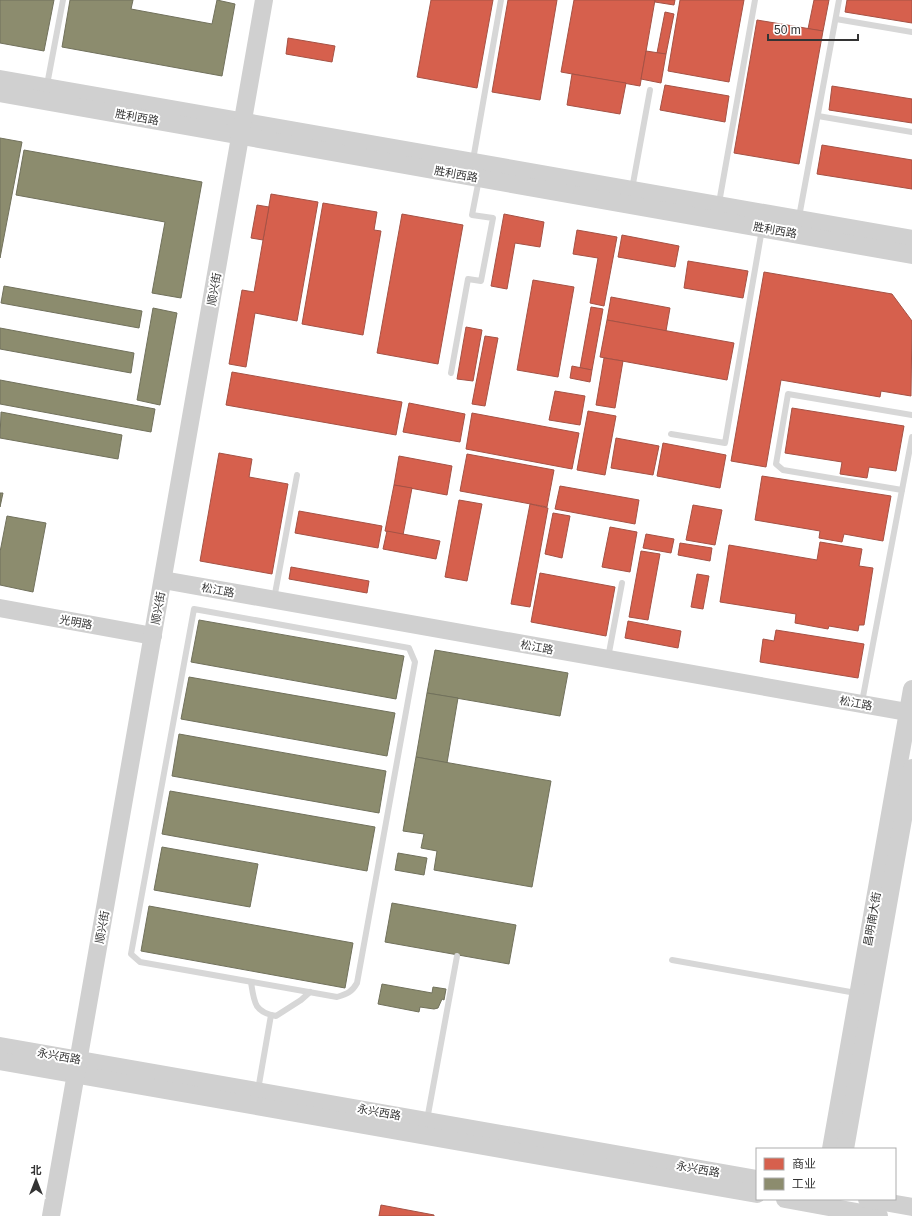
<svg xmlns="http://www.w3.org/2000/svg" width="912" height="1216" font-family="Arial,'Noto Sans SC',sans-serif">
<rect width="100%" height="100%" fill="#fff"/>
<g fill="#d6604d" stroke="#a55245">
<path d="M431,0H493L477,88L417,77Z"/>
<path d="M508,0H557L540,100L492,92Z"/>
<path d="M574,0H655L640,86L561,72Z"/>
<path d="M655,0H675L674,5L655,2Z"/>
<path d="M680,0H744L729,82L668,71Z"/>
<path d="M814,0H829L823,31L808,29Z"/>
<path d="M847,0H912V23L845,12Z"/>
<path d="M665,12L674,14L666,54L657,53Z"/>
<path d="M757,20L823,31L799,164L734,153Z"/>
<path d="M288,38L335,46L332,62L286,54Z"/>
<path d="M646,51L666,54L661,83L641,79Z"/>
<path d="M572,74L626,83L620,114L567,105Z"/>
<path d="M665,85L729,96L725,122L660,110Z"/>
<path d="M832,86L912,99V123L829,110Z"/>
<path d="M822,145L912,160V189L817,174Z"/>
<path d="M271,194L318,202L297,321L255,313L246,367L229,364L242,290L254,292Z"/>
<path d="M323,203L377,212L374,230L381,231L363,335L302,324Z"/>
<path d="M257,205L269,207L263,240L251,238Z"/>
<path d="M402,214L463,225L438,364L377,353Z"/>
<path d="M504,214L544,222L540,247L515,243L507,289L491,286Z"/>
<path d="M577,230L617,237L604,306L590,303L598,258L573,254Z"/>
<path d="M622,235L679,246L675,267L618,257Z"/>
<path d="M688,261L748,271L743,298L684,288Z"/>
<path d="M764,272L892,294L912,321L911,396L881,391L880,397L781,380L766,467L731,461Z"/>
<path d="M533,280L574,287L558,377L517,370Z"/>
<path d="M611,297L670,308L666,331L607,320Z"/>
<path d="M591,307L603,309L592,370L580,368Z"/>
<path d="M607,320L734,343L727,380L600,357Z"/>
<path d="M466,327L482,330L473,381L457,379Z"/>
<path d="M485,336L498,338L485,406L472,404Z"/>
<path d="M604,358L623,361L615,408L596,405Z"/>
<path d="M572,366L592,370L590,382L570,378Z"/>
<path d="M232,372L402,402L396,435L226,405Z"/>
<path d="M555,391L585,396L580,425L549,420Z"/>
<path d="M409,403L465,414L460,442L403,432Z"/>
<path d="M792,408L904,426L896,471L869,467L867,478L840,474L842,462L785,453Z"/>
<path d="M588,411L616,416L605,475L577,470Z"/>
<path d="M472,413L579,433L572,469L466,449Z"/>
<path d="M616,438L659,446L653,475L611,468Z"/>
<path d="M663,443L726,455L720,488L657,476Z"/>
<path d="M219,453L252,459L249,477L288,484L272,574L200,561Z"/>
<path d="M467,454L554,470L547,507L460,491Z"/>
<path d="M399,456L452,466L447,495L394,485Z"/>
<path d="M762,476L891,496L883,541L844,534L842,542L819,538L820,531L755,520Z"/>
<path d="M394,485L412,488L403,535L385,531Z"/>
<path d="M560,486L639,500L635,524L555,509Z"/>
<path d="M459,500L482,504L467,581L445,577Z"/>
<path d="M530,504L548,508L530,607L511,604Z"/>
<path d="M693,505L722,510L715,545L686,540Z"/>
<path d="M299,511L382,526L378,548L295,533Z"/>
<path d="M553,513L570,516L562,558L545,554Z"/>
<path d="M610,527L637,532L630,572L602,567Z"/>
<path d="M387,531L440,541L436,559L383,549Z"/>
<path d="M646,534L674,539L671,553L643,548Z"/>
<path d="M820,542L862,549L859,566L873,568L864,625H859L858,631L829,626L828,629L795,623L796,614L720,602L729,545L817,560Z"/>
<path d="M680,543L712,548L710,561L678,555Z"/>
<path d="M641,551L660,554L648,620L629,617Z"/>
<path d="M291,567L369,581L367,593L289,579Z"/>
<path d="M540,573L615,587L606,636L531,622Z"/>
<path d="M697,574L709,576L703,609L691,607Z"/>
<path d="M628,621L681,631L678,648L625,638Z"/>
<path d="M776,630L864,644L858,678L760,662L763,639L774,641Z"/>
<path d="M381,1205L434,1215V1216H379Z"/>
</g>
<g fill="#8c8c6e" stroke="#71715c">
<path d="M0,0H54L44,51L0,43Z"/>
<path d="M70,0H133L131,9L212,24L217,0L235,4L222,76L62,47Z"/>
<path d="M0,138L22,142L0,258Z"/>
<path d="M24,150L202,182L181,298L152,293L165,222L16,195Z"/>
<path d="M4,286L142,311L139,328L1,303Z"/>
<path d="M153,308L177,313L160,405L137,400Z"/>
<path d="M0,328L134,353L131,373L0,349Z"/>
<path d="M0,380L155,409L151,432L0,404Z"/>
<path d="M1,412L122,435L118,459L0,438Z"/>
<path d="M0,493H3L0,507Z"/>
<path d="M7,516L46,523L33,592L0,585V552Z"/>
<path d="M199,620L404,656L396,699L191,662Z"/>
<path d="M435,650L568,673L560,716L427,693Z"/>
<path d="M189,677L395,713L387,756L181,719Z"/>
<path d="M427,693L458,698L447,763L416,757Z"/>
<path d="M179,734L386,771L379,813L172,776Z"/>
<path d="M416,757L551,781L532,887L434,870L437,851L421,848L424,834L403,831Z"/>
<path d="M170,791L375,827L367,871L162,834Z"/>
<path d="M162,847L258,864L250,907L154,890Z"/>
<path d="M398,853L427,858L424,875L395,870Z"/>
<path d="M392,903L516,925L509,964L385,942Z"/>
<path d="M149,906L353,943L345,988L141,951Z"/>
<path d="M382,984L432,993L433,987L446,989L444,1000L442,999L438,1008L434,1009L420,1007L419,1012L378,1004Z"/>
</g>
<g fill="none" stroke-linecap="round" stroke-linejoin="round">
<g stroke="#d7d7d7" stroke-width="6">
<path d="M836,19L912,32"/>
<path d="M47,85L63,0"/>
<path d="M818,116L912,132"/>
<path d="M473,160L501,0"/>
<path d="M632,189L650,90"/>
<path d="M719,203L755,0"/>
<path d="M799,217L839,0"/>
<path d="M451,373L468,279L481,281L493,218L472,215L479,179"/>
<path d="M671,434L725,443L762,229"/>
<path d="M902,490L783,470L776,464L788,394L912,415"/>
<path d="M274,599L297,475"/>
<path d="M194,609L409,648L415,662L357,983C352,992 347,994 337,997L140,962L131,954Z"/>
<path d="M608,658L622,583"/>
<path d="M862,702L912,437"/>
<path d="M672,960L856,993"/>
<path d="M251,982C254,1002 254,1012 276,1016L301,1000L310,992"/>
<path d="M258,1090L271,1015"/>
<path d="M427,1120L457,956"/>
</g>
<g stroke="#d0d0d0" stroke-width="18">
<path d="M0,79L912,239"/>
<path d="M0,93L912,255"/>
<path d="M163,580L912,713"/>
<path d="M0,608L153,636"/>
<path d="M0,1046L757,1179"/>
<path d="M0,1061L757,1194"/>
<path d="M831,1149L912,689"/>
<path d="M845,1149L912,768"/>
<path d="M785,1199L879,1216"/>
<path d="M867,1199L912,1207"/>
<path d="M51,1216L264,0"/>
</g>
</g>
<g text-anchor="middle" dominant-baseline="central" stroke-width="4" stroke-linejoin="round" paint-order="stroke">
<g font-size="11" fill="#333" stroke="#fff">
<text transform="translate(137 117) rotate(10)">胜利西路</text>
<text transform="translate(456 174) rotate(10)">胜利西路</text>
<text transform="translate(775 230) rotate(10)">胜利西路</text>
<text transform="translate(214 289) rotate(-80)">顺兴街</text>
<text transform="translate(218 590) rotate(10)">松江路</text>
<text transform="translate(158 608) rotate(-80)">顺兴街</text>
<text transform="translate(76 622) rotate(10)">光明路</text>
<text transform="translate(537 647) rotate(10)">松江路</text>
<text transform="translate(856 703) rotate(10)">松江路</text>
<text transform="translate(872 919) rotate(-80)">昌明南大街</text>
<text transform="translate(102 927) rotate(-80)">顺兴街</text>
<text transform="translate(59 1056) rotate(10)">永兴西路</text>
<text transform="translate(379 1112) rotate(10)">永兴西路</text>
<text transform="translate(698 1169) rotate(10)">永兴西路</text>
</g>
</g>
<rect x="756" y="1148" width="140" height="52" fill="#ffffff" stroke="#adadad"/>
<rect x="764" y="1158" width="20" height="12" fill="#d6604d" stroke="#adadad"/>
<text x="792" y="1168" font-size="12" fill="#333333">商业</text>
<rect x="764" y="1178" width="20" height="12" fill="#8c8c6e" stroke="#adadad"/>
<text x="792" y="1188" font-size="12" fill="#333333">工业</text>
<g transform="translate(36 1180)" stroke="#ffffff" stroke-width="3" paint-order="stroke">
<path d="M0-3L7 15L0 10L-7 15Z" fill="#333333"/>
<text y="-6" font-size="11" font-weight="bold" text-anchor="middle" fill="#333333">北</text>
</g>
<path d="M768 34v6h90v-6" fill="none" stroke="#333333" stroke-width="2"/>
<text x="774" y="34" font-size="12" fill="#333333" stroke="#ffffff" stroke-width="3" paint-order="stroke">50 m</text>
</svg>
